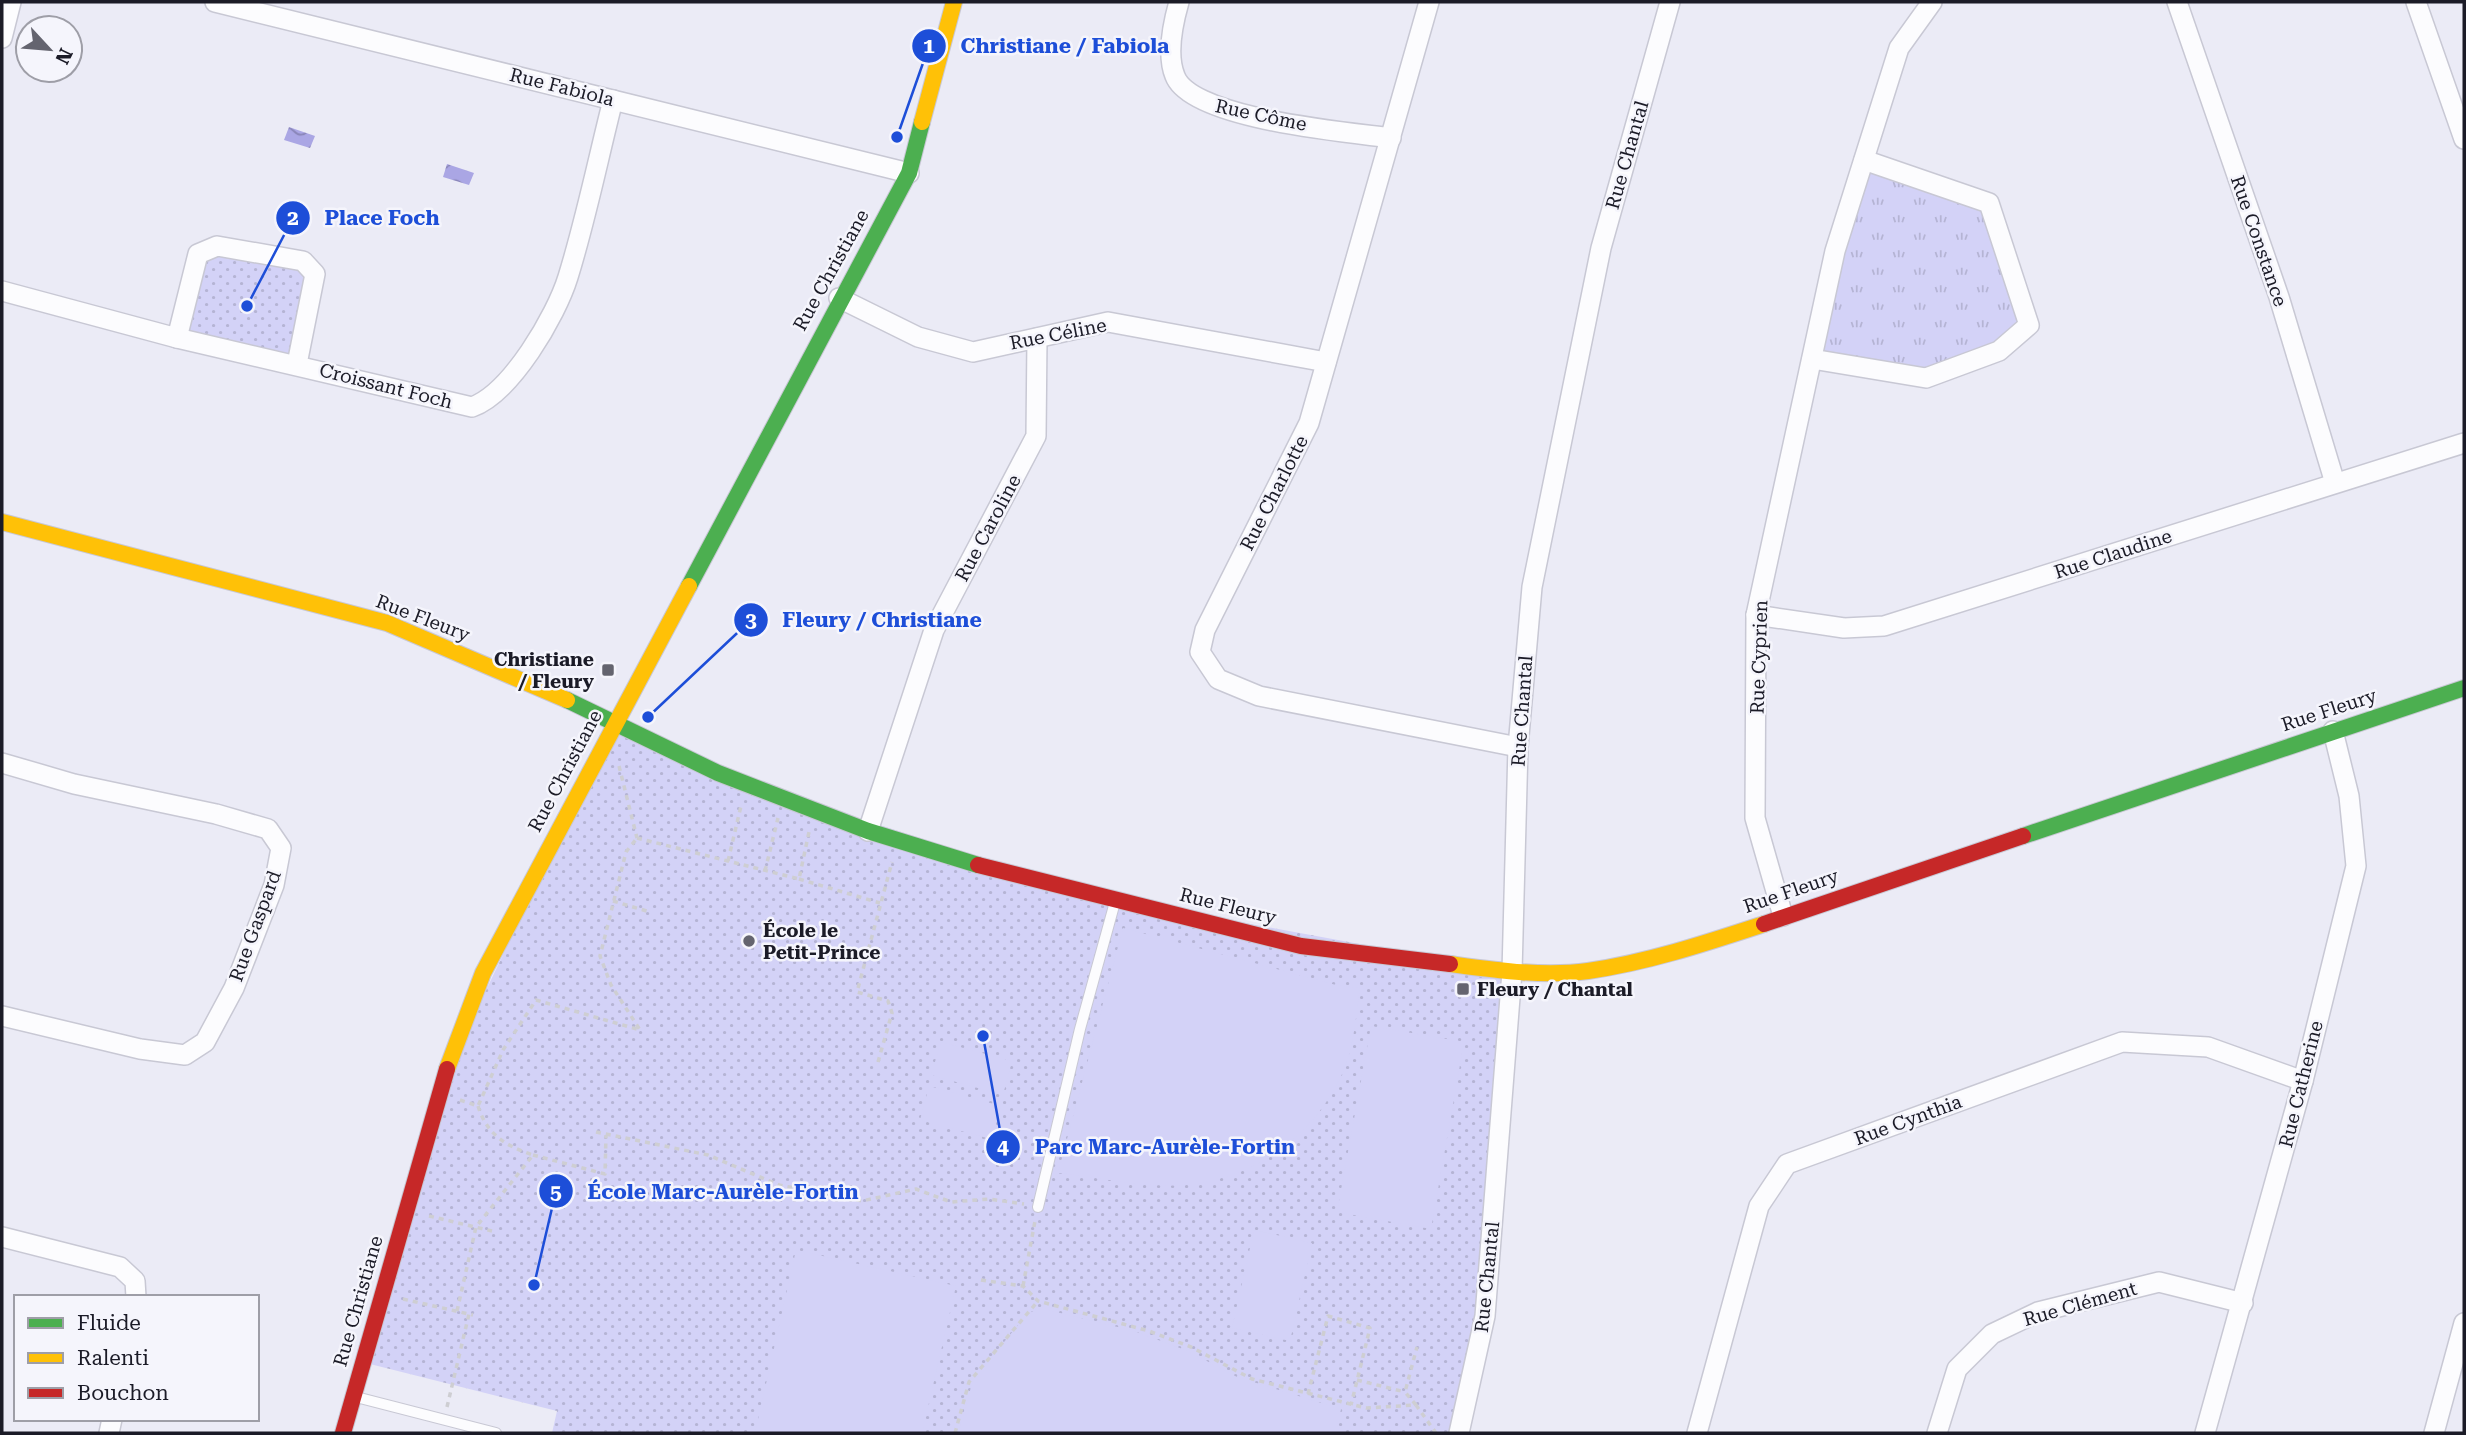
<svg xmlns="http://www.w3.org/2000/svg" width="2466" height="1435" font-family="'Roboto Serif',serif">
<defs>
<pattern id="grass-tufts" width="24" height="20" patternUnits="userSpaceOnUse" patternTransform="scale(1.75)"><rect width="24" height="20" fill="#d3d2f7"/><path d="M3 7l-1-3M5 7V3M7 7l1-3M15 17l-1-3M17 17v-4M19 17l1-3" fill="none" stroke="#b5b4d4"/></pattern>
<pattern id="park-dots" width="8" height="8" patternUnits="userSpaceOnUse" patternTransform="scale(1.75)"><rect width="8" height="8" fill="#d3d2f7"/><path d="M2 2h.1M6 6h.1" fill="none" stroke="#b5b4d4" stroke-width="1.8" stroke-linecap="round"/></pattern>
<pattern id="water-waves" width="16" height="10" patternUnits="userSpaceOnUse" patternTransform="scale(1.75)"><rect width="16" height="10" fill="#aaa6e4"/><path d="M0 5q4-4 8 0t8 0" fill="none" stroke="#8a86b9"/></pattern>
</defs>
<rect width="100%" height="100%" fill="#ebebf6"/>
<path fill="url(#grass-tufts)" d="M1864,160L1989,203L2029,325L1926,378L1812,359Z"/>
<g fill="url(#park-dots)">
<path d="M217,246L315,274L297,364L177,338L198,254Z"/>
<path d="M615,721L718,773L1103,897L1512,972L1485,1316L1459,1433H552L557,1411L362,1362L443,1080Z"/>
</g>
<g fill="#d3d2f7">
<path d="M1123,928L1336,985L1360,988C1356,1015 1354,1047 1343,1072C1314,1137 1252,1181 1181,1185C1141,1188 1098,1177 1058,1173Z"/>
<path d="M1371,1026L1464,1042L1431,1229L1337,1212Z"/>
<path d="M941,1042L1012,1061L1003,1095L931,1075Z"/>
<path d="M929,1086L1001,1106L991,1139L920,1120Z"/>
<path d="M1254,1230L1312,1243L1290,1341L1232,1328Z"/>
<path d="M796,1250L956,1286L922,1433H755Z"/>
<path d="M1040,1308L1134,1331L1188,1351L1237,1377L1341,1409L1336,1433H958L973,1380L1027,1314Z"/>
</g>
<g fill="url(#water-waves)">
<path d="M289,127L315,136L310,148L284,140Z"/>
<path d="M447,164L474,173L469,185L443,177Z"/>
</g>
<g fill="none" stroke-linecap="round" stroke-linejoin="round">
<g stroke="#c8c8d4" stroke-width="12">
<g id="lane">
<path d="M1038,1207L1080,1029L1115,902"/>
<path d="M356,1397L496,1433"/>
</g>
</g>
<g stroke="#c8c8d4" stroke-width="22">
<g id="street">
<path d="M215,2L909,173"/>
<path d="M1179,2C1173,23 1166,54 1175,76C1191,119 1347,132 1391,138"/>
<path d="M1429,2L1309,423L1205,630L1200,652L1218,679L1259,696L1518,747"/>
<path d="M2177,2L2279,297L2335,483"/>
<path d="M2416,2L2464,139"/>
<path d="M2,38L11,2"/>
<path d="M2,291L177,338L472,407C511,393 556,316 568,277C586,219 598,159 613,100"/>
<path d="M839,298L918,337L973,352L1108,322L1326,362"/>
<path d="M177,338L198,254L217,246L303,261L315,274L297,364"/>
<path d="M1812,359L1926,378L1999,351L2029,325L1989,203L1864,160"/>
<path d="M1756,615L1844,628L1884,626L2464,443"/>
<path d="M2,763L74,784L216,814L268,829L281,848L274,885L234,988L205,1042L185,1055L140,1049L2,1016"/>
<path d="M868,831L934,630L1036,436L1037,338"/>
<path d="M1783,916L1755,818L1756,615L1835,251L1899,48L1932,2"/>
<path d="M2,1237L120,1267L135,1281L136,1297"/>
<path d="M109,1433L112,1419"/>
<path d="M1459,1433L1485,1316L1512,972L1518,747L1532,587L1601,248L1670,2"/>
<path d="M1697,1433L1759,1206L1787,1164L2122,1042L2208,1047L2303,1081"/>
<path d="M1937,1433L1957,1369L1992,1334L2038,1312L2159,1282L2243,1303"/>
<path d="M2205,1433L2303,1081L2356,866L2349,796L2333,731"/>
<path d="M2434,1433L2464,1323"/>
</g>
</g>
<g stroke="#c8c8d4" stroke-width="18">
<g id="fast">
<path d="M689,586L909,173L922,122"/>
<path d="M567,700L718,773L868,831L978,865"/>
<path d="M2023,836L2464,688"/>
</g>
</g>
<g stroke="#c8c8d4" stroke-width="18">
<g id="slow">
<path d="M922,122L954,2"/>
<path d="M2,522L387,623L567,700"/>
<path d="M1450,964C1495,970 1543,977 1588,971C1649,962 1706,943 1764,924"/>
<path d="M447,1069L483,973L689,586"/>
</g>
</g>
<g stroke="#c8c8d4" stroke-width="18">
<g id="jam">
<path d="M978,865L1301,946L1450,964"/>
<path d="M1764,924L2023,836"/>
<path d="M343,1433L447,1069"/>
</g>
</g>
<g stroke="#ceced2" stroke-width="3.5" stroke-dasharray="5 5" stroke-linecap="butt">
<path d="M619,766L637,838"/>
<path d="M637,838L799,879L809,832"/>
<path d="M728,861L741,806"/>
<path d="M765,871L778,818"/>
<path d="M799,879L880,903"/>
<path d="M613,901L650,912"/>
<path d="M878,1062L892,1013L888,1001L857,992L892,862"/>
<path d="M460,1100L478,1106L503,1050L536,1000L640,1030L611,985L600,956L626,852L637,838"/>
<path d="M596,1132L708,1155L779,1185L862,1201L916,1189L951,1202L989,1199L1024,1204"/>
<path d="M533,1155L605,1174L606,1135"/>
<path d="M429,1216L492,1231"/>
<path d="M981,1280L1023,1286L1038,1301L1149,1331L1191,1347L1252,1379L1366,1408L1416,1405L1436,1433"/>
<path d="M1023,1286L1035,1221"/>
<path d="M403,1299L473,1315"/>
<path d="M457,1311L476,1227L533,1155C506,1146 487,1135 478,1106"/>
<path d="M1357,1380L1405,1392"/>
<path d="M1308,1394L1328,1316L1370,1328L1351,1405"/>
<path d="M1416,1405L1405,1392L1417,1347"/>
<path d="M447,1407L469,1314"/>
<path d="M955,1433L969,1382L1038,1301"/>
</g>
<use href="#lane" stroke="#fcfcfe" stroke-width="10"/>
<use href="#street" stroke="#fcfcfe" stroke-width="19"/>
<use href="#fast" stroke="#4caf50" stroke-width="16"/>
<use href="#slow" stroke="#ffc107" stroke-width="16"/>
<use href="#jam" stroke="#c62828" stroke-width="16"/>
</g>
<g fill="#64646f" stroke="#f5f5fc" stroke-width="2.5">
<rect x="601" y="663" width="14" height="14" rx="3.5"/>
<circle cx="749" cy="941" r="7"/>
<rect x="1456" y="982" width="14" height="14" rx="3.5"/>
</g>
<g text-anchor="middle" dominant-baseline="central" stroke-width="5" stroke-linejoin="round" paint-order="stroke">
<g font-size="19" fill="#1b1b27" stroke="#f5f5fc">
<text transform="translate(562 87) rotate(14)">Rue Fabiola</text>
<text transform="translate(1261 115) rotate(12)">Rue Côme</text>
<text transform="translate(1627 155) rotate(-74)">Rue Chantal</text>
<text transform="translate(2259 241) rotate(71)">Rue Constance</text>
<text transform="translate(831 270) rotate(-61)">Rue Christiane</text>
<text transform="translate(1058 334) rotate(-11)">Rue Céline</text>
<text transform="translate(386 386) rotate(14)">Croissant Foch</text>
<text transform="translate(1274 493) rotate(-63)">Rue Charlotte</text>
<text transform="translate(988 528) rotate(-62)">Rue Caroline</text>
<text transform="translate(2113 554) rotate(-18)">Rue Claudine</text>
<text transform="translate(423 618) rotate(21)">Rue Fleury</text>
<text transform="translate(1759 657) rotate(-88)">Rue Cyprien</text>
<text transform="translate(2329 710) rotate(-18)">Rue Fleury</text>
<text transform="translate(1522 711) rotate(-86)">Rue Chantal</text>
<text transform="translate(565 771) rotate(-62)">Rue Christiane</text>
<text transform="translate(1791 891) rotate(-19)">Rue Fleury</text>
<text transform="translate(1228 906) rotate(14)">Rue Fleury</text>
<text transform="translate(255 926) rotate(-70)">Rue Gaspard</text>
<text transform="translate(2301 1084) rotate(-76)">Rue Catherine</text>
<text transform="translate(1908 1120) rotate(-20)">Rue Cynthia</text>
<text transform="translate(1487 1277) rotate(-84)">Rue Chantal</text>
<text transform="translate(358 1301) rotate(-74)">Rue Christiane</text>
<text transform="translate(2080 1304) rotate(-16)">Rue Clément</text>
</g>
<g font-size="19" font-weight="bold" fill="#1b1b27" stroke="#f5f5fc" text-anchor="start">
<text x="594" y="659" text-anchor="end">Christiane<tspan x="594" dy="22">/ Fleury</tspan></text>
<text x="763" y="930">École le<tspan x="763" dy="22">Petit-Prince</tspan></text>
<text x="1477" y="989">Fleury / Chantal</text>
</g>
</g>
<path fill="none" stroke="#1d4ed8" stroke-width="2.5" d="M897 137L929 46M247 306L293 218M648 717L751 620M983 1036L1003 1147M534 1285L556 1191"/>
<g fill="#1d4ed8" stroke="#f5f5fc" stroke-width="2.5">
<circle cx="897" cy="137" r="7"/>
<circle cx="247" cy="306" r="7"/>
<circle cx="648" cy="717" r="7"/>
<circle cx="983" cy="1036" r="7"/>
<circle cx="534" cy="1285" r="7"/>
<circle cx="929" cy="46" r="18"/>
<circle cx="293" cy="218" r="18"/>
<circle cx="751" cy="620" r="18"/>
<circle cx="1003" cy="1147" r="18"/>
<circle cx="556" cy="1191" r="18"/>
</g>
<g font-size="21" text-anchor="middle" font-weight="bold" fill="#fff">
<text x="929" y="53">1</text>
<text x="293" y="225">2</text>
<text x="751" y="627">3</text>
<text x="1003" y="1154">4</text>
<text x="556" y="1199">5</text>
</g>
<g font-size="21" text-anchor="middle" font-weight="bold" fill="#1d4ed8" stroke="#f5f5fc" stroke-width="5" stroke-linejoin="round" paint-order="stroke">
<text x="1065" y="53">Christiane / Fabiola</text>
<text x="382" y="225">Place Foch</text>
<text x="882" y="627">Fleury / Christiane</text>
<text x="1165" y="1154">Parc Marc-Aurèle-Fortin</text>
<text x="723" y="1199">École Marc-Aurèle-Fortin</text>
</g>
<rect width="2466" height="1435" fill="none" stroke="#1b1b27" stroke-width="7"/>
<rect x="14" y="1295" width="245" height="126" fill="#f5f5fc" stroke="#9e9ea7" stroke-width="2"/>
<rect x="28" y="1318" width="35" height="10" fill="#4caf50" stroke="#9e9ea7" stroke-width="2"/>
<text x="77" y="1330" font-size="21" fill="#1b1b27">Fluide</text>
<rect x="28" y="1353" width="35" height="10" fill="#ffc107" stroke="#9e9ea7" stroke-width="2"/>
<text x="77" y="1365" font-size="21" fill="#1b1b27">Ralenti</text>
<rect x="28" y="1388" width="35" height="10" fill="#c62828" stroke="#9e9ea7" stroke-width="2"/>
<text x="77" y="1400" font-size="21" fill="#1b1b27">Bouchon</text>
<g transform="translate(49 49) rotate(116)"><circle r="33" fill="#f5f5fc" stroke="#9e9ea7" stroke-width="2"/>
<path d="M0-5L12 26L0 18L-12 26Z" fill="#64646f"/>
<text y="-10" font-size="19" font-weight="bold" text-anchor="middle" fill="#1b1b27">N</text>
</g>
</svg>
